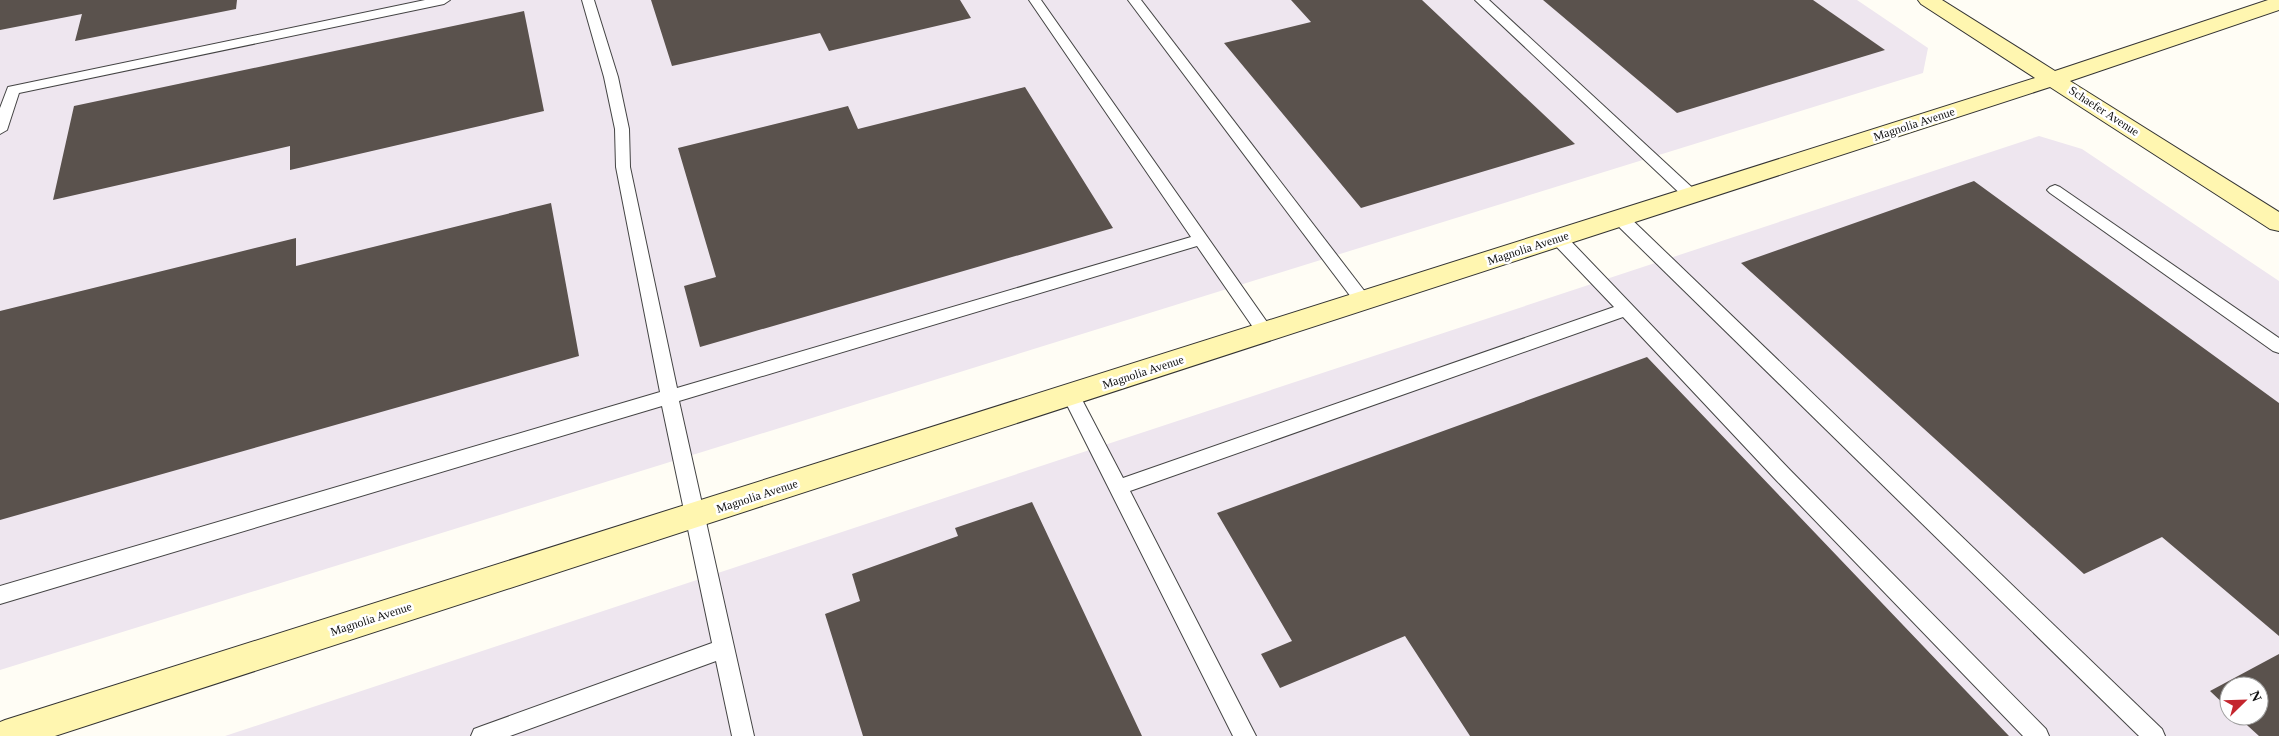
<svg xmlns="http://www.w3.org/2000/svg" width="2279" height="736" font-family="Georgia,serif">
<rect width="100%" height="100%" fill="#fffdf5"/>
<g fill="#eee6ef" fill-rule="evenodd">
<path d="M0,0H1857L1928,48L1923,73L0,670Z"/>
<path d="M2039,136L2082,149L2279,281V736H225ZM2229,686H2259V716H2229Z"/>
</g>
<g fill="#5a524d">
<path d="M0,0H237L236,9L75,41L82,14L0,30Z"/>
<path d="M651,0H960L971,18L829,51L820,33L672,66Z"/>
<path d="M1291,0H1422L1575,144L1361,208L1224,43L1311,22Z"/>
<path d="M1543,0H1813L1885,50L1677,113Z"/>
<path d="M524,11L544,111L290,170V146L53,200L74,106Z"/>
<path d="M1025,87L1113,228L700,347L684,286L716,277L678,148L848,106L858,129Z"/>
<path d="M1974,181L2279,403V636L2162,537L2084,574L1741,263Z"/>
<path d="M551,203L579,356L0,520V311L296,238V266Z"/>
<path d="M1647,357L2009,736H1470L1405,636L1280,688L1261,654L1292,641L1217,513Z"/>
<path d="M1032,502L1142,736H863L825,614L860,601L852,574L958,536L955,528Z"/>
<path d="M2279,654V736H2259L2237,716H2259V686H2229V709L2210,691Z"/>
</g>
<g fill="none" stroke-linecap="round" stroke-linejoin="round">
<g stroke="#444" stroke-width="2">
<g id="lane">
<path d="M425,0H450L444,4L19,93L7,130L0,134V108L8,87Z"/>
<path d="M582,0H594L618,77L629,129L630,167L677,388L1191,237L1029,0H1041L1274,332L1271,336L1265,338L1259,336L1197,246L679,401L754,736H732L716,661L510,736H471L474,729L482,726L712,643L662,406L0,604V586L660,392L616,167L615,129L604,77Z"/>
<path d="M1128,0H1141L1369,297L1371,301L1369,305L1363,307L1357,305Z"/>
<path d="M1475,0H1489L1697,192L1700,196L1697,200H1687Z"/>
<path d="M2055,185L2060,187L2279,338V353L2273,351L2050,193L2047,190L2050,187Z"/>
<path d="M1620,213L1626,214L2162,729L2165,736H2139L1614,222L1612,218L1614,214Z"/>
<path d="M1558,233L1564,234L1790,470L2046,729L2049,736H2023L1776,480L1623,317L1130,491L1256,736H1233L1062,395L1065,390L1071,388L1077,390L1123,478L1614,307L1552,242L1550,238L1552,234Z"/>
</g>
</g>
<g stroke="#333" stroke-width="2">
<path id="secondary" d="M1918,0H1942L2055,71L2268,0H2279V10L2070,81L2279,212V231L2270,229L2050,87L55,736H0V722L5,720L2035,78L1921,4Z"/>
</g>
<use href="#lane" fill="#fff" fill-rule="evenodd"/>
<use href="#secondary" fill="#fff6b0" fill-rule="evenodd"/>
</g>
<g text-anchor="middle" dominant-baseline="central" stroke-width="5" stroke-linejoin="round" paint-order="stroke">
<g font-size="12" fill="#111" stroke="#fff">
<text transform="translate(2104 111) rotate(33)">Schaefer Avenue</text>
<text transform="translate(1914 124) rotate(-18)">Magnolia Avenue</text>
<text transform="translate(1528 248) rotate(-18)">Magnolia Avenue</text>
<text transform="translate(1143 372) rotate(-18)">Magnolia Avenue</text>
<text transform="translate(757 496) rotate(-18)">Magnolia Avenue</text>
<text transform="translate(371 619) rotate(-18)">Magnolia Avenue</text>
</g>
</g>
<g transform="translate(2244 701) rotate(67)"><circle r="24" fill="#ffffff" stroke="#a0a0a0"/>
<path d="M0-4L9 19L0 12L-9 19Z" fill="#c4262e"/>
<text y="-8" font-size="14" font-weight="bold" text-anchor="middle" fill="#111111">N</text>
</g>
</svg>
